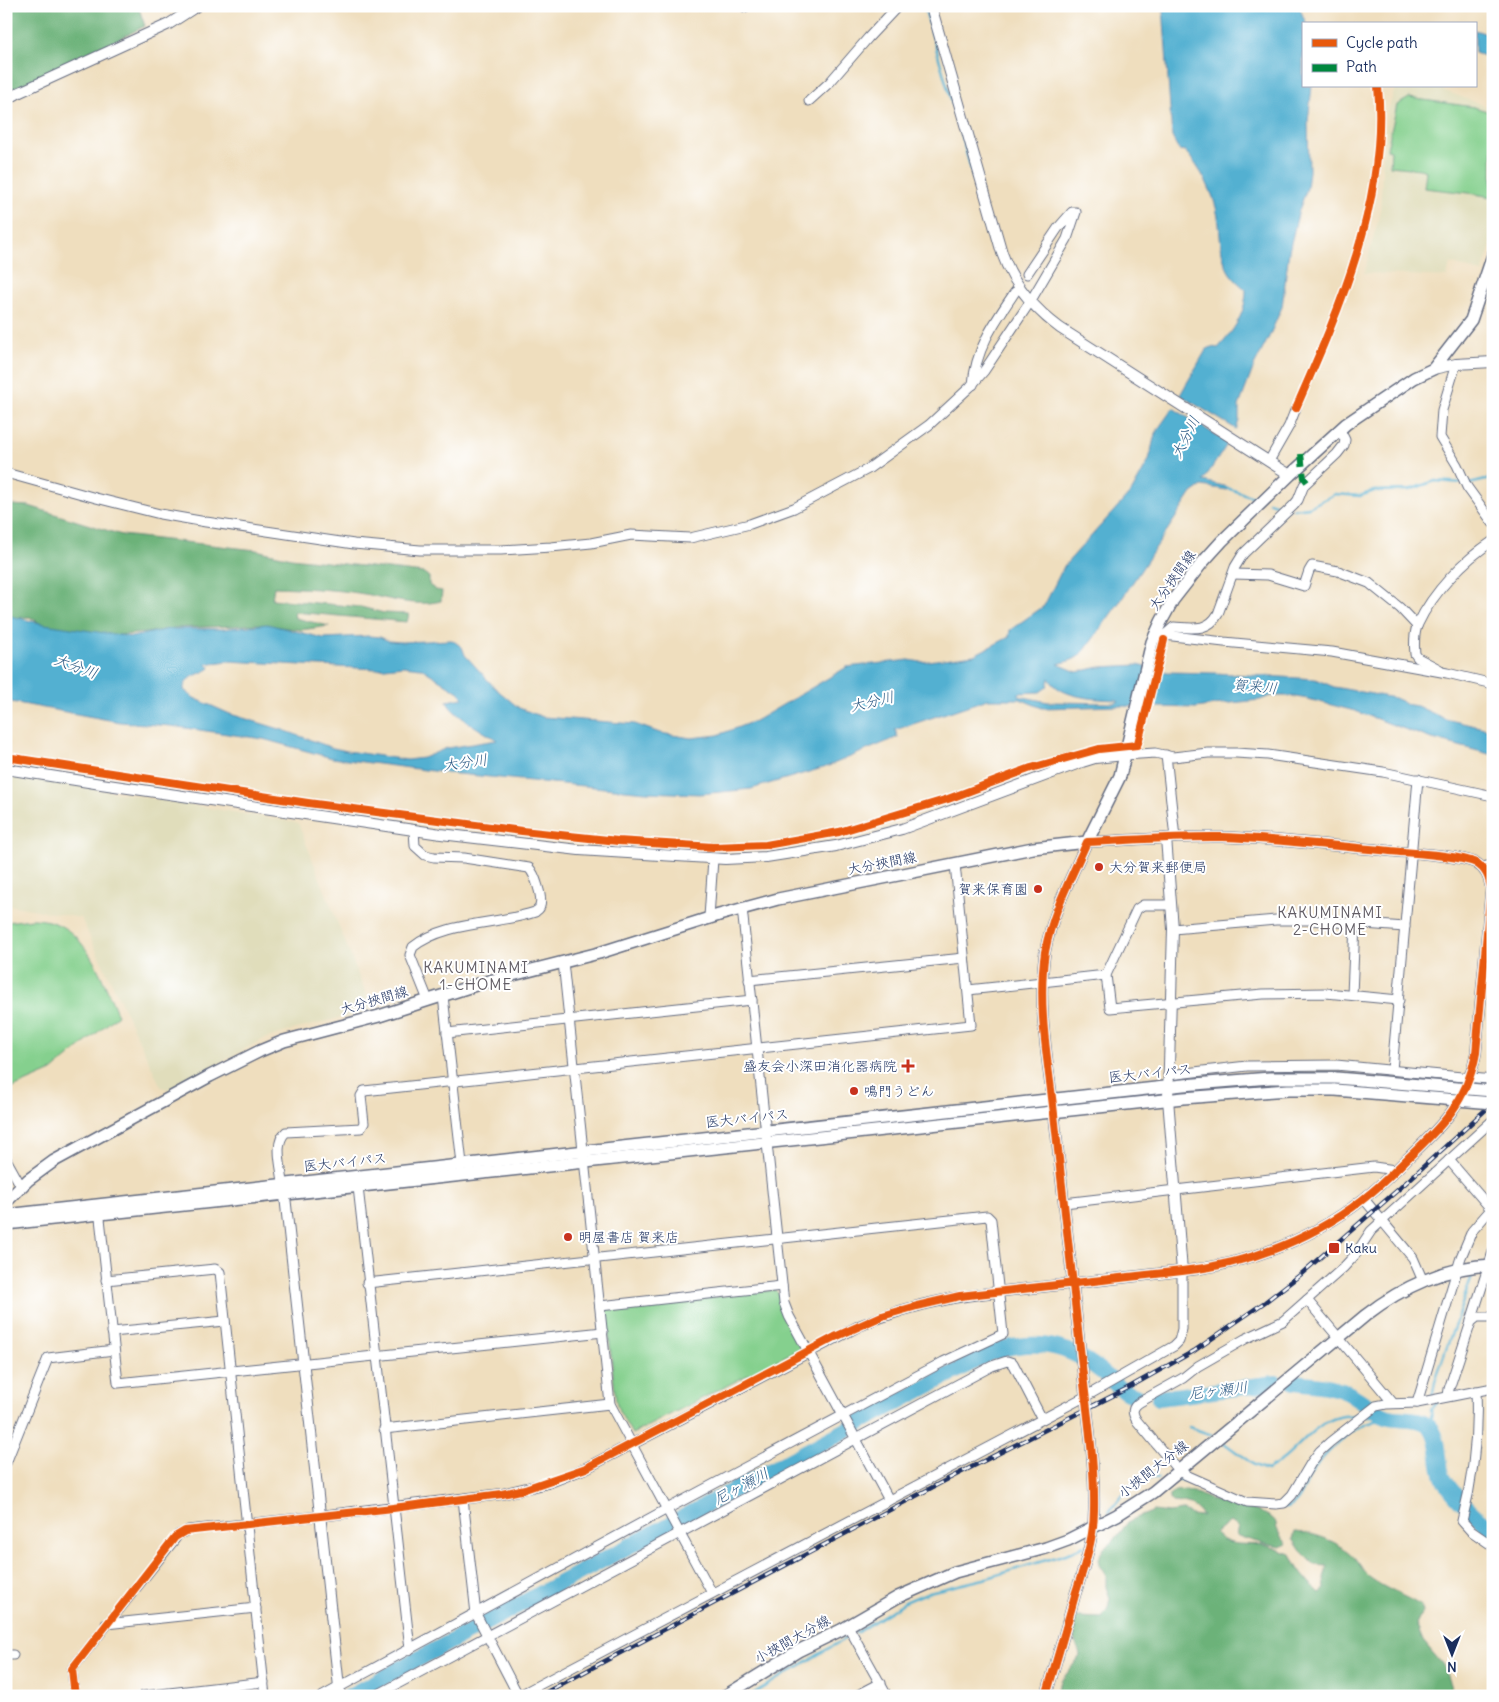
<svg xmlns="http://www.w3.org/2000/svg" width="1499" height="1702" font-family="Delius,'Klee One',sans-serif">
<rect width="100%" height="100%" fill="#fff"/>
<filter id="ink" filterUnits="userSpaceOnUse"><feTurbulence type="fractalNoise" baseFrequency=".02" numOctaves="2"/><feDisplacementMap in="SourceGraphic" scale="10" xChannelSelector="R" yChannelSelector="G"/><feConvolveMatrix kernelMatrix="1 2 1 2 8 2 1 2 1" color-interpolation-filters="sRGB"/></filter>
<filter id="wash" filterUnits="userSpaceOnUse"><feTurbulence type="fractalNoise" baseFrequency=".0096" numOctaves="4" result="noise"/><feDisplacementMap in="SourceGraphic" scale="20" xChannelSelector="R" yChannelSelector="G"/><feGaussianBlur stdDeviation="1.12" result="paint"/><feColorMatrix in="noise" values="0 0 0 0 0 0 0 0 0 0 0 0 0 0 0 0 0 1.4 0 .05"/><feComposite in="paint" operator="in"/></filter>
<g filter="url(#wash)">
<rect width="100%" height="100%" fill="#efdebe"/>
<g fill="#e0ddbb">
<path d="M1396,86H1432L1493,109V240L1482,273L1450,263L1447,277L1364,273L1380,213L1383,157L1388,111Z"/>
<path d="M6,774L298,823L371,1007L369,1010L286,1032L261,1040L171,1090L161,1087L81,918L9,905L6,906Z"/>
</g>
<g fill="#85d08e" stroke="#508076">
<path d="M1409,98L1474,107L1493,113L1492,197L1469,193L1424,188L1426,171L1420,169L1390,166L1391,150L1387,149L1397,105Z"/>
<path d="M32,919C85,919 100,976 118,1015L52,1071L6,1091V922Z"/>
<path d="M775,1290L779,1294L781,1310L800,1347L799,1349L632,1434L619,1411L616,1401L606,1309Z"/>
</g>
<g fill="#6cb279" stroke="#44706c">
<path d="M6,6H138L145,26L65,66L15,88L6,94Z"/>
<path d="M10,505L29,506L122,535L256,550L291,558L424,573L429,577V585L436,590L442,591L441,601C415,608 384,597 358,593C330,589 302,588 274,587L272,599L361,607L384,613L409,614L407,622L294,612L295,618L329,626L301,630L256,624L234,626L174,628L147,633L121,635L97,633L42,625L30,617L14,618L6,612V507Z"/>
<path d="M1186,1490C1197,1492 1205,1498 1215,1501C1234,1507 1255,1507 1272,1518C1278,1522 1275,1526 1278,1531C1280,1536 1284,1540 1287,1544L1280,1547C1265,1544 1250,1541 1236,1535L1238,1526L1230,1522L1215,1533C1228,1548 1246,1543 1264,1545C1273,1547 1282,1551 1291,1554C1297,1570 1307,1581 1320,1593L1325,1589L1324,1578L1327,1566L1315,1565L1301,1551L1293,1539L1295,1532C1317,1533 1343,1543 1357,1561C1361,1566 1364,1573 1369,1577C1385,1589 1403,1595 1420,1605L1422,1612L1416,1624L1423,1641L1443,1665L1454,1696H1054L1062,1680L1080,1656C1078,1641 1064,1630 1077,1617L1102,1618L1108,1608L1110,1598L1106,1587V1576L1099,1565L1098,1558L1104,1548L1112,1543L1129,1521L1154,1511L1169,1513L1183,1511L1192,1515L1202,1516C1195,1504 1186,1503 1172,1502L1170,1499V1495L1175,1491Z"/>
</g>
<g fill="#53b0d1" stroke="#377098" fill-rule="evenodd">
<path d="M1163,6H1299L1306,24H1303V86H1312L1308,121L1309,171L1307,188L1299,210L1289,251L1282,307L1269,337L1254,366L1239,406V421L1236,429L1180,395L1206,350L1211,347L1218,348C1233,332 1246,313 1246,290C1240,284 1232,278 1228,270C1219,253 1221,235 1218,217C1214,192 1201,169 1185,151L1179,150L1172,137Z"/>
<path d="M1475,30L1493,36L1487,57L1475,53Z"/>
<path d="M1173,408L1228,443L1203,481L1228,487L1227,490L1202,486L1192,493L1121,600L1085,650C1077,660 1069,661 1058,664L1077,672L1100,667L1138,665L1167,672L1215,673L1315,679L1334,687L1394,698L1410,705L1417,706L1445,719L1493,730V755L1429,738L1355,711L1308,699L1290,696H1271L1260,700L1221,704L1196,708L1120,706L1042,708L1020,699H988L895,730L898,737L826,767L751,789L700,794L646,792L448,773L332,758L263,739L171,726L120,722L6,701V615L44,624L132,637L169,629H223L267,624L323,638L369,636L380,637L389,641L401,642L452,640L462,647L465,655L495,688L519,708L543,717L635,724L660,733L691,738L718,735L757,720L847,667L909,660L921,662L974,655L1009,637L1010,630L1044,606L1064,566L1132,491L1149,460L1154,438L1158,429ZM228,661L376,669L403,666L421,668L460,693L463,698L447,701C449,713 486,733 497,740L447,748L423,758L407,760L347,751L333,748L283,730L230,714L194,698L184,690C183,676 201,675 210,668L209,666L206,664ZM1049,678C1059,699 1098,699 1118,700L1119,701L1114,703L1048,702L1019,696V693L1040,692L1047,687Z"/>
</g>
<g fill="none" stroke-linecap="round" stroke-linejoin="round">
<g stroke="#53b0d1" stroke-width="2.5">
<path d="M924,6L974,180"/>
<path d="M1469,484L1486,480L1493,475"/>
<path d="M1227,488L1259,499"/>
<path d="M1269,502L1288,508"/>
<path d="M1293,509L1309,507L1335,494L1360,496L1374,491L1409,490L1435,481L1464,483"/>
<path d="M1479,1396L1493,1393"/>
<path d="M1432,1398L1435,1381L1474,1270"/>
<path d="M1457,1399L1474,1397"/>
<path d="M1367,1417H1388"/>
<path d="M1189,1427L1212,1435"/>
<path d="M1432,1428L1431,1409L1437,1403"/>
<path d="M1224,1443L1254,1465L1267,1470C1294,1457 1309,1425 1339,1417C1345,1415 1352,1416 1359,1416"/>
<path d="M1178,1479L1195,1483"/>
<path d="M1284,1508C1298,1509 1305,1485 1311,1474C1321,1457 1344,1435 1362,1426C1369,1423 1377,1421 1384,1418"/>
<path d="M1109,1512C1117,1502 1129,1484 1141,1479C1146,1477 1152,1478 1158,1478"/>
<path d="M856,1633L905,1602L929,1592L984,1579L1066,1554L1084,1546"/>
<path d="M749,1696L846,1638"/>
</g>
<g stroke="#53b0d1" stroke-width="16">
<path d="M1294,1382C1312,1384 1330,1385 1346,1392C1360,1398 1376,1414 1389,1417C1403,1420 1423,1416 1432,1429C1441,1444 1437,1463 1443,1477C1450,1493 1479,1519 1493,1530"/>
<path d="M1159,1398L1276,1383"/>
<path d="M349,1696L990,1353C1033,1338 1067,1343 1102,1372C1113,1381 1122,1393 1136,1396"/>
</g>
</g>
</g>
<g filter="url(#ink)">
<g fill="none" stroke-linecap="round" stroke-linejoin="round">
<g stroke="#656c80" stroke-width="11">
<g id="minor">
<path d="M745,6V7"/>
<path d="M809,101L830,82L868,38L898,6"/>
<path d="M1456,364L1442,410L1440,437L1457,465L1467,487L1493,523"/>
<path d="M973,385C975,349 996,320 1015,292"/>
<path d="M1269,461L1289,426L1296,408"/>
<path d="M6,473L96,498L160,514L206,522L354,544L420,550H501L551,547L591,543L631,535L690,538L750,524L794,508L868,469L929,425L970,387L984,371L1030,302L1067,239L1076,212H1072L1058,228L1027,274"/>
<path d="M1233,574L1268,575L1304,586L1309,571L1312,566L1338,571L1369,583L1400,608L1417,626"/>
<path d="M1156,634L1224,642L1332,652L1447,673L1493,684"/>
<path d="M1166,634L1174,627C1192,628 1208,632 1218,614L1235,567L1243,554L1294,505L1298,500L1304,485L1337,454L1344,445L1345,440L1340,430"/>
<path d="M1439,669L1418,658L1415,654C1414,646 1414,632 1418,624C1433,592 1464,560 1493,541"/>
<path d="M1125,755L1155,753L1173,757L1208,753H1236L1268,755L1383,772L1493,796"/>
<path d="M1166,755L1175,838"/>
<path d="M414,830L415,846L425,855L434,857L464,858L529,868C535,874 543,898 540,906C540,909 537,910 535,912C497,925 445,921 413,947L410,955L428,1000"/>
<path d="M1482,867L1493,865"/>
<path d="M1171,905H1143L1137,909L1106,975L1110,1008L1263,994L1326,993L1399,1000"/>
<path d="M742,908L784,1303L789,1316L889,1500"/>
<path d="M709,917L713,859"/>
<path d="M1173,929L1276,920H1309L1405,927"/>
<path d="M563,962L610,1404L712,1593"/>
<path d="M749,980L964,958"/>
<path d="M968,990L1106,975"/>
<path d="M1352,995L1355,923"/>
<path d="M443,996L462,1164"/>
<path d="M447,1033L752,1000"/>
<path d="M1392,1070L1418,779"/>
<path d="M1168,1075L1247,1066L1336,1065L1493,1080"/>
<path d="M1493,1120L1371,1231L1355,1255L1343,1268L1283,1321L1245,1339L1198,1366L1183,1378L1140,1402C1131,1408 1132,1413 1137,1421L1178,1470L1184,1474L1247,1502L1276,1504L1284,1503L1292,1495L1311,1463L1320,1451L1330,1442L1376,1406L1386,1404L1417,1403L1493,1388"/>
<path d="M6,1159L21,1186"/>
<path d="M1449,1160L1491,1209"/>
<path d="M283,1183C282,1168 273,1143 286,1132L361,1128L364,1123L361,1096L364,1091L971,1025L955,864"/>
<path d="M358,1187L410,1649"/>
<path d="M1364,1199L1413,1258L1423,1281"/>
<path d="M1064,1203L1374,1167L1395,1170"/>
<path d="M99,1209L118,1383L603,1332"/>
<path d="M106,1280L215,1269L220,1272L265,1696"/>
<path d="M1307,1300L1393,1403"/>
<path d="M600,1306L782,1286"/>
<path d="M1471,1321L1493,1252"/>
<path d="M112,1332L225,1321"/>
<path d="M1476,1391C1478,1435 1473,1479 1462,1521L1471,1531L1493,1546"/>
<path d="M1448,1396L1449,1389L1471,1322L1477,1317H1493"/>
<path d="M1417,1403L1461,1257L1472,1231L1493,1207"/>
<path d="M384,1429L610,1404"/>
<path d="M6,1463L48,1358L114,1350"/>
<path d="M463,1499L476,1614L518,1695"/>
<path d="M106,1624L256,1608"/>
<path d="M848,1626L887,1696"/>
<path d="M6,1655H13"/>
<path d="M75,1696L72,1669L178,1535L188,1530L320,1516"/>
<path d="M143,1696L264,1682"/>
<path d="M323,1696L667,1509L943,1362L1003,1334L991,1220L987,1216L367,1283"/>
<path d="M375,1696L992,1366L1007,1361L1013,1363L1042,1419"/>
<path d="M518,1696L1090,1394L1174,1346L1179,1341L1182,1329V1271"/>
<path d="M856,1696L881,1683"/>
</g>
</g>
<g stroke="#656c80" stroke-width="12">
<g id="tertiary">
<path d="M931,6L1002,253C1013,284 1033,308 1060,328L1290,475"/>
<path d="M6,100L20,92L169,24L197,6"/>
<path d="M1433,369L1456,364L1493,362"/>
<path d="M6,769L101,784L441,834L579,850L725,859L766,857L836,846L902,829L1082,762L1095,758L1125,755"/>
<path d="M1166,838L1173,929L1168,1099L1182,1271"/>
<path d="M284,1187L340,1696"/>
<path d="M320,1516L502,1494L548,1483L586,1468L859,1326C921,1299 975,1294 1041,1287C1088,1282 1135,1276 1182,1271C1250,1264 1319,1237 1372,1192C1384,1182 1396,1170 1408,1158C1442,1126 1467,1102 1476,1053L1491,888C1489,877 1486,869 1476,863C1459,855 1410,853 1390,851C1334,846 1279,839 1223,837C1178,836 1132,840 1087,842C1071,878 1052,913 1045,952C1037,1006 1048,1061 1054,1114C1063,1198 1073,1282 1082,1366C1087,1413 1095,1462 1094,1510C1094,1539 1084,1567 1075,1595C1066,1629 1056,1662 1046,1696"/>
</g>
</g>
<g stroke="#656c80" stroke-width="14">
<g id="secondary">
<path d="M6,1202L28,1180L54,1161L210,1076L260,1051L284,1041L379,1016L485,982L599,953L719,915L778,899L1033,848L1087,842L1120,776L1152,642L1161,622L1173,600L1202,563L1222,541L1290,475L1346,424L1414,378L1433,369L1471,320L1493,255"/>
<path d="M6,1215L1183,1085L1270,1078H1336"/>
<path d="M6,1224L1183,1098L1288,1090H1335"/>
<path d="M725,1696L798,1651L841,1630L898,1597L955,1572L1046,1548L1068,1540L1117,1515L1153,1492L1366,1315C1402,1287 1447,1266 1493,1265"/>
</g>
</g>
<use href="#minor" stroke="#fff" stroke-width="9"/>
<use href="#tertiary" stroke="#fff" stroke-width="10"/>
<use href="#secondary" stroke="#fff" stroke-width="11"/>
<g stroke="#1b2f5e" stroke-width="4.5">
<path id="rail" d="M539,1696L948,1479L1126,1389L1194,1351L1265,1302L1300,1275L1400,1188L1493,1103"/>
</g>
<use href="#rail" stroke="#fff" stroke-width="2.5" stroke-dasharray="8" stroke-linecap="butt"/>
<g stroke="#656c80" stroke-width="14" stroke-linecap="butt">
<g id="secondary-bridge">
<path d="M1336,1078L1493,1091"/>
<path d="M1335,1090L1493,1103"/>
</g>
</g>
<use href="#secondary-bridge" stroke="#fff" stroke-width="11"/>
<path stroke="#00873e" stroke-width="6" stroke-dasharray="12 6" stroke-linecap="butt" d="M1301,454L1304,478L1307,482"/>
<g stroke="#fff" stroke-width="11">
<g id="cycleway">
<path d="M1296,408C1340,308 1388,199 1378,86"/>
<path d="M1138,743L1164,640"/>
<path d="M6,757L308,803L522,831L618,841L714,847L766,845L839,832L948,799L1031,768L1099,749L1137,745"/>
<path d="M75,1696L72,1669L175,1537L185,1531L393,1508L502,1494L525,1489L586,1468L835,1337L882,1316L917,1306L960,1296L1182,1271C1250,1264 1319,1237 1372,1192C1384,1182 1396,1170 1408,1158C1442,1126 1467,1102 1476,1053L1491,888C1489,877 1486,869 1476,863C1459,855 1410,853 1390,851C1334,846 1279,839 1223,837C1178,836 1132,840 1087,842C1071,878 1052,913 1045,952C1037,1006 1048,1061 1054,1114C1063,1198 1073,1282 1082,1366C1087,1413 1095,1462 1094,1510C1094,1539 1084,1567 1075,1595C1066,1629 1056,1662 1046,1696"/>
</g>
</g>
<use href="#cycleway" stroke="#e8590c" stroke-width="8"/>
</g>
</g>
<g fill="#c8321e" stroke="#fff" stroke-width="2">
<circle cx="1099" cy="867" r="5"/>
<circle cx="1038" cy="889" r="5"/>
<path d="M905.5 1058.5h5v5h5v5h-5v5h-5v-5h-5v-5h5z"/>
<circle cx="854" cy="1091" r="5"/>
<circle cx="568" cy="1237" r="5"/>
<rect x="1328" y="1242" width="12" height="12" rx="2.5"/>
</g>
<g text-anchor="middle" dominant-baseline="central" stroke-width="4" stroke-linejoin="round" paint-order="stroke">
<g font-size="14" fill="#1b2f5e" stroke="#fff">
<text transform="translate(1172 580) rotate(-55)">大分挾間線</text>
<text transform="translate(882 863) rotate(-11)">大分挾間線</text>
<text transform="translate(374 1000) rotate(-16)">大分挾間線</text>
<text transform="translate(1150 1073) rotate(-6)">医大バイパス</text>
<text transform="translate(747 1118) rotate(-6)">医大バイパス</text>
<text transform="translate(345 1162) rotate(-6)">医大バイパス</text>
<text transform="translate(1153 1469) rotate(-38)">小挾間大分線</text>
<text transform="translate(792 1639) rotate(-29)">小挾間大分線</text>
</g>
<g font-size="14" fill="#1b2f5e" stroke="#fff" text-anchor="start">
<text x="1109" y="867">大分賀来郵便局</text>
<text x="1028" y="889" text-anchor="end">賀来保育園</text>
<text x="897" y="1066" text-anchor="end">盛友会小深田消化器病院</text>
<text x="864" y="1091">鳴門うどん</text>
<text x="578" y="1237">明屋書店 賀来店</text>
<text x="1345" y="1248">Kaku</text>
</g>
<g font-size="15" font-style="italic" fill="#2f5c86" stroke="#fff">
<text transform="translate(1185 437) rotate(-63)">大分川</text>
<text transform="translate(76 666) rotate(20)">大分川</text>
<text transform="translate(1255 686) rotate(5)">賀来川</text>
<text transform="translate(872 701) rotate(-13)">大分川</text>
<text transform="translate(465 762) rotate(-8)">大分川</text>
<text transform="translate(1218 1390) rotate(-7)">尼ヶ瀬川</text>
<text transform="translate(741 1486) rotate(-28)">尼ヶ瀬川</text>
</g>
<g font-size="15" letter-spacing="1" fill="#635e66" stroke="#fff">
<text x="1330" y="912">KAKUMINAMI<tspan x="1330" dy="17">2-CHOME</tspan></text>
<text x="476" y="967">KAKUMINAMI<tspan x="476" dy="17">1-CHOME</tspan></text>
</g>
</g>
<rect width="1499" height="1702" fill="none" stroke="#fff" stroke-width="25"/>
<rect x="1302" y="22" width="175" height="65" fill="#ffffff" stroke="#a4acbf"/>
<rect x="1312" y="39" width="25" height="8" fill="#e8590c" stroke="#a4acbf"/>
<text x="1346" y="48" font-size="15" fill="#1b2f5e">Cycle path</text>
<rect x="1312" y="64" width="25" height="8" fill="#00873e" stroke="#a4acbf"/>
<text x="1346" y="72" font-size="15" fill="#1b2f5e">Path</text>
<g transform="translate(1452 1654) rotate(180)" stroke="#ffffff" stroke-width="4" paint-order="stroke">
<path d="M0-4L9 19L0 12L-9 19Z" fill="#1b2f5e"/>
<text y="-8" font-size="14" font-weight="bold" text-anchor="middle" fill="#1b2f5e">N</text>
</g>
</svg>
